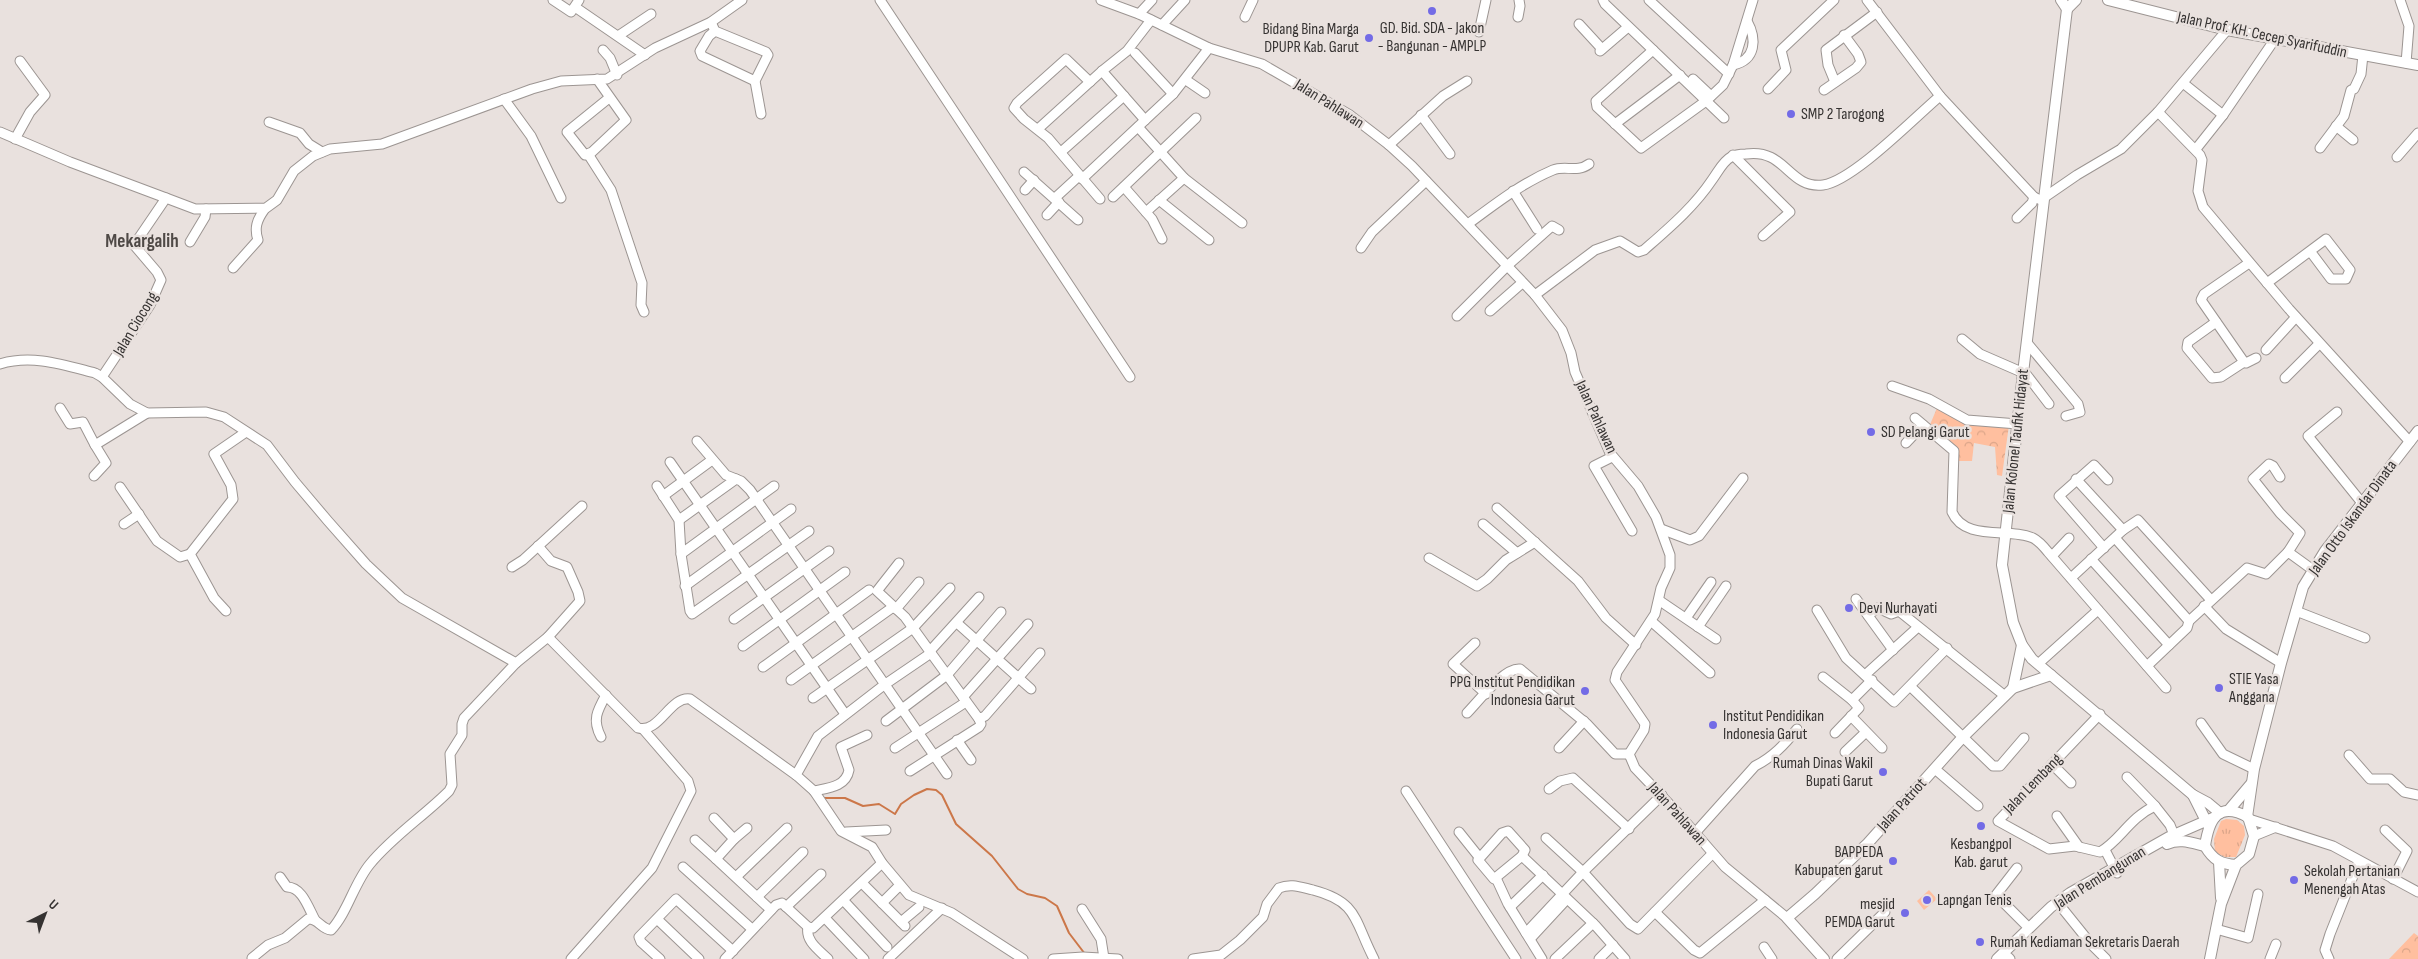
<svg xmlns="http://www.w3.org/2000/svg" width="2418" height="959" font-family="'Sofia Sans Condensed',sans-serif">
<defs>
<pattern id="forest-crowns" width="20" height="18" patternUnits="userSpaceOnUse" patternTransform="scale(1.25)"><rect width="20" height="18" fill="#ffbf9f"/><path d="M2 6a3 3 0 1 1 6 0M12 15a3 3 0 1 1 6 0" fill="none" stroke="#dba589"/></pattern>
<pattern id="park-tufts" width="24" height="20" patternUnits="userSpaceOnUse" patternTransform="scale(1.25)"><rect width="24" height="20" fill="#ffbf9f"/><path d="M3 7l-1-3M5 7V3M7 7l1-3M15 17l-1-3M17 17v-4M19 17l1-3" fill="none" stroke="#dba589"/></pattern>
</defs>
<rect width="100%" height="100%" fill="#e9e1de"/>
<path fill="#ffbf9f" d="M1929,890L1937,899L1924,910L1917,901Z"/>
<g fill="url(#forest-crowns)">
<path d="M1937,408L2009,425L2002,476L1997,475L1995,447L1974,443L1972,461H1956L1955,448L1929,427Z"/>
<path d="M2414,933L2418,936V959H2389Z"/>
</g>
<path fill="url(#park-tufts)" d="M2226,819L2237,820L2244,826L2245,835L2236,857H2225L2215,852L2214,839L2221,821Z"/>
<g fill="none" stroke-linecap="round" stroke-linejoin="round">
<path stroke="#cc7749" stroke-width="2" d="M822,798H845L863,806L879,804L895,814L901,804L914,795L927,789L936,790L942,795L956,824L992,856L1018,889L1027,894L1045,898L1057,906L1069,933L1085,954"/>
<g stroke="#9c9592" stroke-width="11">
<g id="minor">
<path d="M553,0L571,12L579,0"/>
<path d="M880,0L1130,377"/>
<path d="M1101,0L1139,14L1209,48L1262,64L1350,115L1389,145L1412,166L1535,295L1562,330L1571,353L1575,372L1610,453L1638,486L1656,517L1670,555V568L1661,588L1655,614L1617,672L1615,680L1645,724L1644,730L1629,754L1635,768L1677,812L1725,867L1787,918"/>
<path d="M1603,0L1605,4L1724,118"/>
<path d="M1649,0L1729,74"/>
<path d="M1867,0L1940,96"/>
<path d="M2400,0L2409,26L2406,63"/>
<path d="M575,7L645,55"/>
<path d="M1139,14L1152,0"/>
<path d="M1245,17L1253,0"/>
<path d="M1518,17L1520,6L1519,0"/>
<path d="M711,22L715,31L766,52L768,55L755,81L761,114"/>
<path d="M1579,24L1602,49"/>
<path d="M1162,25L1185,0"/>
<path d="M715,31L709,36L700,51L702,56L755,81"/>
<path d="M1479,32L1486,0"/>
<path d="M618,36L651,14"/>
<path d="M603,50L610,58L617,75"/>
<path d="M1653,50L1596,101L1597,107L1641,148L1706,101L1723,85L1733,65L1753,0"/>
<path d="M1600,51L1628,27"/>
<path d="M1135,53L1173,94"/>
<path d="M1733,65C1756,60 1757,39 1747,21"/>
<path d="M1102,71L1145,120"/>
<path d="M597,79L626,120L592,152L585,155L567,132L609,98"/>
<path d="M1693,79L1711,96"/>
<path d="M1186,80L1205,93"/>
<path d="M1090,82L1066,59L1017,103L1014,108L1024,119L1048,138L1100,199"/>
<path d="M1835,82L1828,65L1826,50L1877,12"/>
<path d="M2183,83L2223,115"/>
<path d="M1768,89L1786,70L1781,50L1834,0"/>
<path d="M1824,90L1856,68L1861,62L1858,54L1844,35"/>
<path d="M504,99L531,136L561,198"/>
<path d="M2158,112L2200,155L2202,160L2198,191L2203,207L2289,309L2410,442"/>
<path d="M1421,115L1450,154"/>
<path d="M269,122L300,133L309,144L322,152"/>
<path d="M1615,124L1680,75"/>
<path d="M2336,126L2353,140"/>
<path d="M1138,127L1184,178L1242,223"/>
<path d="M1038,129L1102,71L1127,51L1151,20"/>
<path d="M0,132L70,162L166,198"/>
<path d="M15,139L30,112L45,95L20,61"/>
<path d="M1389,145L1443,96L1467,81"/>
<path d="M2320,148L2344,116L2351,90L2354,89L2361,74L2363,55"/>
<path d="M2196,149L2223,115L2275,39"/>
<path d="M1061,152L1124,96"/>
<path d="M588,154L611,190L642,283L641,305L644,312"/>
<path d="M1733,155L1790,212L1763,236"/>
<path d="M2397,157L2418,133"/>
<path d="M1024,172L1078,220"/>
<path d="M1082,179L1173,94L1209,48"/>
<path d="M1124,187L1152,219L1162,239"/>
<path d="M1025,190L1034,180"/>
<path d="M1513,191L1537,229"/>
<path d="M1113,197L1196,118"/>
<path d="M2045,197L2077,175L2121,149L2158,112L2227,30"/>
<path d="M1055,198L1079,176"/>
<path d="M1159,200L1209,240"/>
<path d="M1146,212L1184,178"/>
<path d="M1047,215L1059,202"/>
<path d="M2017,218L2032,203L2034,197"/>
<path d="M1468,224C1495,204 1522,183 1553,170C1565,165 1577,173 1589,164"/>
<path d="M190,242L205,217L206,209"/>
<path d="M1361,248L1372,232L1426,181"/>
<path d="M2249,263L2204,294L2201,300L2244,362L2246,363L2256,358"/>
<path d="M233,268L258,240C254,228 257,220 264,210"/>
<path d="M2267,283L2326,239L2350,270L2346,279H2331L2310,251"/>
<path d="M1535,295L1595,250L1620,241L1638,252L1644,250C1669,228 1694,207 1712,180C1718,172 1723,161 1731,157C1736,154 1741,154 1746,154C1786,148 1788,189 1823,185C1853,181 1915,117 1940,96L2034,197L2043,201"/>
<path d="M1490,311L1522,283"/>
<path d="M1457,316L1507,266L1552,226L1559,230"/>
<path d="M2216,322L2188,342L2187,348L2212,378L2221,377L2244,362"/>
<path d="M1962,339L1980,354L2026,374L2049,404"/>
<path d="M2028,344L2078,404L2080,412L2066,416"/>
<path d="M2266,350L2296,317"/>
<path d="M0,364C32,354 64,365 95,373L102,377L130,404L147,413L206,412L224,417L267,445L295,482L328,521L366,564L402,598L516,663"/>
<path d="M102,377L150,305L161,280L157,272L134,245L166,198L195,209L266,208L277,200L294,171L313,156L330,149L382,144L532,89L561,81L607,79L655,48L711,22L742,0"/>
<path d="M2285,378L2319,344"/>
<path d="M1892,386L1929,399L1967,420L2018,424"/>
<path d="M60,408L70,424L83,422L95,445L147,413"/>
<path d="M2337,412L2308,436L2362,503"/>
<path d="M1915,418L1954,451L1952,512C1965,542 2010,527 2033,538C2039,541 2044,547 2048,552L2166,688"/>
<path d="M697,441L726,475L741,481L750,490L947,774"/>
<path d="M1906,443L1923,425"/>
<path d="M1612,457L1594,466L1632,531"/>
<path d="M670,462L845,714"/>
<path d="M94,476L106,463L95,445"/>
<path d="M2280,477L2273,466L2269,464L2253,479L2280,513L2300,533L2288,552"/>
<path d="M2076,479L2123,530"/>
<path d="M657,486L679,520L681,554L690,611L692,614L809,531"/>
<path d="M120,487L157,541L180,557L190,554"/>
<path d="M663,496L712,460"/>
<path d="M1497,508L1578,581L1606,618L1636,645"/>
<path d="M679,520L736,479"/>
<path d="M124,524L139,514"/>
<path d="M1483,524L1517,553"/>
<path d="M1661,529L1690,540L1699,536L1743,478"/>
<path d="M2115,538L2189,621"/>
<path d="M538,546L551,561L567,567L578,592L580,601L548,637"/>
<path d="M2104,548L2059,496L2094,465L2108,480"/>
<path d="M681,554L774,486"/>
<path d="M2052,556L2069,538"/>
<path d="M1429,558L1477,586L1487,579L1506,560L1535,542"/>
<path d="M2091,559L2169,645"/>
<path d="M899,563L877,591L905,617L931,653"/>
<path d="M512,567L523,560L582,506"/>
<path d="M2071,578L2123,530L2138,520L2211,600"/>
<path d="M685,586L791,509"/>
<path d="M1856,599L1893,650"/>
<path d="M1660,601L1716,639"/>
<path d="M2204,606L2226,629L2281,663"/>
<path d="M896,609L919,582"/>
<path d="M1817,610L1846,658L1894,702L1947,648"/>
<path d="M226,611L214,598L190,554L233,499L231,485L214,454L246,432"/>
<path d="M2296,611L2365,638"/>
<path d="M1868,615L1878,608L1891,614L1899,611L2005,696"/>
<path d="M1686,618L1711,582"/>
<path d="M734,619L829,551"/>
<path d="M1651,621L1710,673"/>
<path d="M957,623L1031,689"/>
<path d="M1698,627L1726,586"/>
<path d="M1475,643L1453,664L1486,694"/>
<path d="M743,646L845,572"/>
<path d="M930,651L979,597"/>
<path d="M2038,664L2098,610"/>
<path d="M2147,666L2187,628L2189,621L2247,568L2266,574L2288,552L2313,570"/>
<path d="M763,667L869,590"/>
<path d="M1865,675L1918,627"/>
<path d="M1823,677L1852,700L1872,680"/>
<path d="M791,680L893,607"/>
<path d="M1911,687L1993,766H2000L2024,738"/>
<path d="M963,697L1028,624"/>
<path d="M813,698L913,628L950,588"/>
<path d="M1467,713C1478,702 1504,667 1520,669L1587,724L1615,754H1629"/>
<path d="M2100,714L1998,821L2049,849L2075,846L2100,852C2120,841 2129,818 2155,806L2170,825L2176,840"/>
<path d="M1851,716L1882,748"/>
<path d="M886,721L947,675L1001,612"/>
<path d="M2201,723L2223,754L2254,769"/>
<path d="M1835,733L1859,708L1852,700"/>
<path d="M601,737C592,720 597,711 606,695"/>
<path d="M957,740L971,760"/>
<path d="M895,748L966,702"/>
<path d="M1559,748L1584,721"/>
<path d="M1845,752L1866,732"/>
<path d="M2349,755L2370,779H2390L2404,792L2418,795"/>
<path d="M2052,764L2071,783"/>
<path d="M1935,769L1978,806"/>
<path d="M910,771L979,727L981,724L979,719"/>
<path d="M2127,777L2155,806"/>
<path d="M1549,789L1560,781L1573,778L1629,829"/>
<path d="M814,791C828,788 846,787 849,770L841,747L867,735"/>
<path d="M1406,791L1516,959"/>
<path d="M2057,816L2079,847"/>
<path d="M714,818L734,839L716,859L771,910"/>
<path d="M2249,819L2333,846L2418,892"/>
<path d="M2385,830L2407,851L2393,879"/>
<path d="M1508,831L1525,850L1522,856L1494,879L1478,860L1502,833Z"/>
<path d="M846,832L886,830"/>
<path d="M1459,832L1479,857"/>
<path d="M1695,833L1755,766C1773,757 1785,744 1797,729"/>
<path d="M2254,836L2276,827"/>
<path d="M1546,838L1583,872L1630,924L1638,929L1712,854"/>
<path d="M734,839L747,828"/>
<path d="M695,840L716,859"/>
<path d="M2105,850L2117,873"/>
<path d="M1522,856L1595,925L1625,959"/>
<path d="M683,867L752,929"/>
<path d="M2017,868L1996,895L2029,928"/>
<path d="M280,877L287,887C302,887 308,907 315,920"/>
<path d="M736,877L787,828"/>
<path d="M1496,878L1508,904L1542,959"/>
<path d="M862,883L905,926"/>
<path d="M757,897L803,852"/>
<path d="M844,901L887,947"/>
<path d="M882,903L897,888"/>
<path d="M2058,903L2091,944L2106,959"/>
<path d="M786,907L821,874"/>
<path d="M1510,907L1543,875"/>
<path d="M1082,909L1101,939L1104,958"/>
<path d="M1655,912L1694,950L1700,953L1765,900"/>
<path d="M825,918L864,959"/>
<path d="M657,919L699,959"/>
<path d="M901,922L919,907"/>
<path d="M808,927C805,941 819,950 828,959"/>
<path d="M2216,929L2248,938L2258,894"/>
<path d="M1526,933L1583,872L1662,795"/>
<path d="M1530,939L1567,899"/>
<path d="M1764,947L1772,959"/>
<path d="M2008,957L2010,959"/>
<path d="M252,958L268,945L285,938L308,919C318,918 321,929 331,930C347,914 354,883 370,864C393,836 424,816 449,791L452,785L450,754L462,735V724L464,718L516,663L548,637L638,728C659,734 670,696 690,699L796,775"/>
<path d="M571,959L652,868L691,791L688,781L643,729"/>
<path d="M660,959L641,942L639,937L676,899L733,951"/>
<path d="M725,959L776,905L782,903L808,927L813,928L882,863"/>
<path d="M888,959L942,908"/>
<path d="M1023,959L952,913L909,895L882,863L872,847L841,831L814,791L796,775L818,736L884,685L931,653L979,719L985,716L1040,653"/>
<path d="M1053,959L1083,957L1118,959"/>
<path d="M1193,959L1221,955L1240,940L1263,917L1267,904L1279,888C1291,883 1300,887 1313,890C1359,902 1354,921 1374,959"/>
<path d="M1555,959L1593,923"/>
<path d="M1599,959L1613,945"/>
<path d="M1837,959L1885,912"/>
<path d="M2270,959L2276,944"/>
<path d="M2329,959L2325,950L2330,934L2359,861"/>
</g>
</g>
<g stroke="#9c9592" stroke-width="12">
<g id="major">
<path d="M2061,0L2067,9"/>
<path d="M2108,0L2227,30L2418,65"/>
<path d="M2067,9L2023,373L2002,565L2013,622L2022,645L2032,659L2193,795L2208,803L2220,813"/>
<path d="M2067,9L2076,0"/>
<path d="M2013,688L2022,645"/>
<path d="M2193,795L2208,825"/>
<path d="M2229,810L2251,784"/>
<path d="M2247,817L2254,769L2281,663L2303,587L2325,551L2418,431"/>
<path d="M2167,844C2180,838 2192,843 2205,846"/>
<path d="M2219,862L2221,898"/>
<path d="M1824,959L1787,918L1815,894L1868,843L1962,738L2013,688L2051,675"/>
<path d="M1997,959L2051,907L2070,893L2169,837L2215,817"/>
<path d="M2210,959L2221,904L2236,865L2249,854L2254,836L2248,817C2218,801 2209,819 2205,846C2213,860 2221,864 2236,865"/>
</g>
</g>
<use href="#minor" stroke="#fff" stroke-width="9"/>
<use href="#major" stroke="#fff" stroke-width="10"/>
</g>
<g fill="#736be6" stroke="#e9e1de" stroke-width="2">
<circle cx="1432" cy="11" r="5"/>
<circle cx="1369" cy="38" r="5"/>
<circle cx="1791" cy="114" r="5"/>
<circle cx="1871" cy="432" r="5"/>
<circle cx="1849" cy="608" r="5"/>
<circle cx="2219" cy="688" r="5"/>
<circle cx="1585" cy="691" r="5"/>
<circle cx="1713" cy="725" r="5"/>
<circle cx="1883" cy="772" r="5"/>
<circle cx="1981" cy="826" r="5"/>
<circle cx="1893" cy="861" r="5"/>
<circle cx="2294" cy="880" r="5"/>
<circle cx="1927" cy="900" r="5"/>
<circle cx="1905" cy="913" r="5"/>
<circle cx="1980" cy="942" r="5"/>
</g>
<g text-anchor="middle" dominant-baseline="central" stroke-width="5" stroke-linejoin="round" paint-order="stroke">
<g font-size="16" fill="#353231" stroke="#e9e1de" text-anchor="start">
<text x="1432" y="28" text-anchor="middle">GD. Bid. SDA - Jakon<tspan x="1432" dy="18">- Bangunan - AMPLP</tspan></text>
<text x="1359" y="29" text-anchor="end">Bidang Bina Marga<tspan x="1359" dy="18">DPUPR Kab. Garut</tspan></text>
<text x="1801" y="114">SMP 2 Tarogong</text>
<text x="1881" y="432">SD Pelangi Garut</text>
<text x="1859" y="608">Devi Nurhayati</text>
<text x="2229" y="679">STIE Yasa<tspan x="2229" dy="18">Anggana</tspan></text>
<text x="1575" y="682" text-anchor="end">PPG Institut Pendidikan<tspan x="1575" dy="18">Indonesia Garut</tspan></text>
<text x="1723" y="716">Institut Pendidikan<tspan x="1723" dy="18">Indonesia Garut</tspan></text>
<text x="1873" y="763" text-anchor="end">Rumah Dinas Wakil<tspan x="1873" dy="18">Bupati Garut</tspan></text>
<text x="1981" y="844" text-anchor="middle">Kesbangpol<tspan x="1981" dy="18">Kab. garut</tspan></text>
<text x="1883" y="852" text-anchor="end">BAPPEDA<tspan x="1883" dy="18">Kabupaten garut</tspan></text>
<text x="2304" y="871">Sekolah Pertanian<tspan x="2304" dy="18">Menengah Atas</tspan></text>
<text x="1937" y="900">Lapngan Tenis</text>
<text x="1895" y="904" text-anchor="end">mesjid<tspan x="1895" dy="18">PEMDA Garut</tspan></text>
<text x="1990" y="942">Rumah Kediaman Sekretaris Daerah</text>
</g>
<g font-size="16" fill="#353231" stroke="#e9e1de">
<text transform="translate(2262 35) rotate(12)">Jalan Prof. KH. Cecep Syarifuddin</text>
<text transform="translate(1329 104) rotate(32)">Jalan Pahlawan</text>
<text transform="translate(136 324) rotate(-59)">Jalan Ciocong</text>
<text transform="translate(1596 417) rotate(65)">Jalan Pahlawan</text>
<text transform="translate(2016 441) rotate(-84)">Jalan Kolonel Taufik Hidayat</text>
<text transform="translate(2353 518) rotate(-54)">Jalan Otto Iskandar Dinata</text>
<text transform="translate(2033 784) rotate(-46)">Jalan Lembang</text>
<text transform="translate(1902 805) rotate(-48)">Jalan Patriot</text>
<text transform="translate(1677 814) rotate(48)">Jalan Pahlawan</text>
<text transform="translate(2100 878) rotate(-32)">Jalan Pembangunan</text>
</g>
<g font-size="19" font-weight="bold" fill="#4f4946" stroke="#e9e1de">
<text x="142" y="241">Mekargalih</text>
</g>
</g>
<g transform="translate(45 914) rotate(42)" stroke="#e9e1de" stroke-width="4" paint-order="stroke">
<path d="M0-4L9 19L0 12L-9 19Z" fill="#353231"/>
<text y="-8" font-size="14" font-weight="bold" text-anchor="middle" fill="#353231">U</text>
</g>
</svg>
